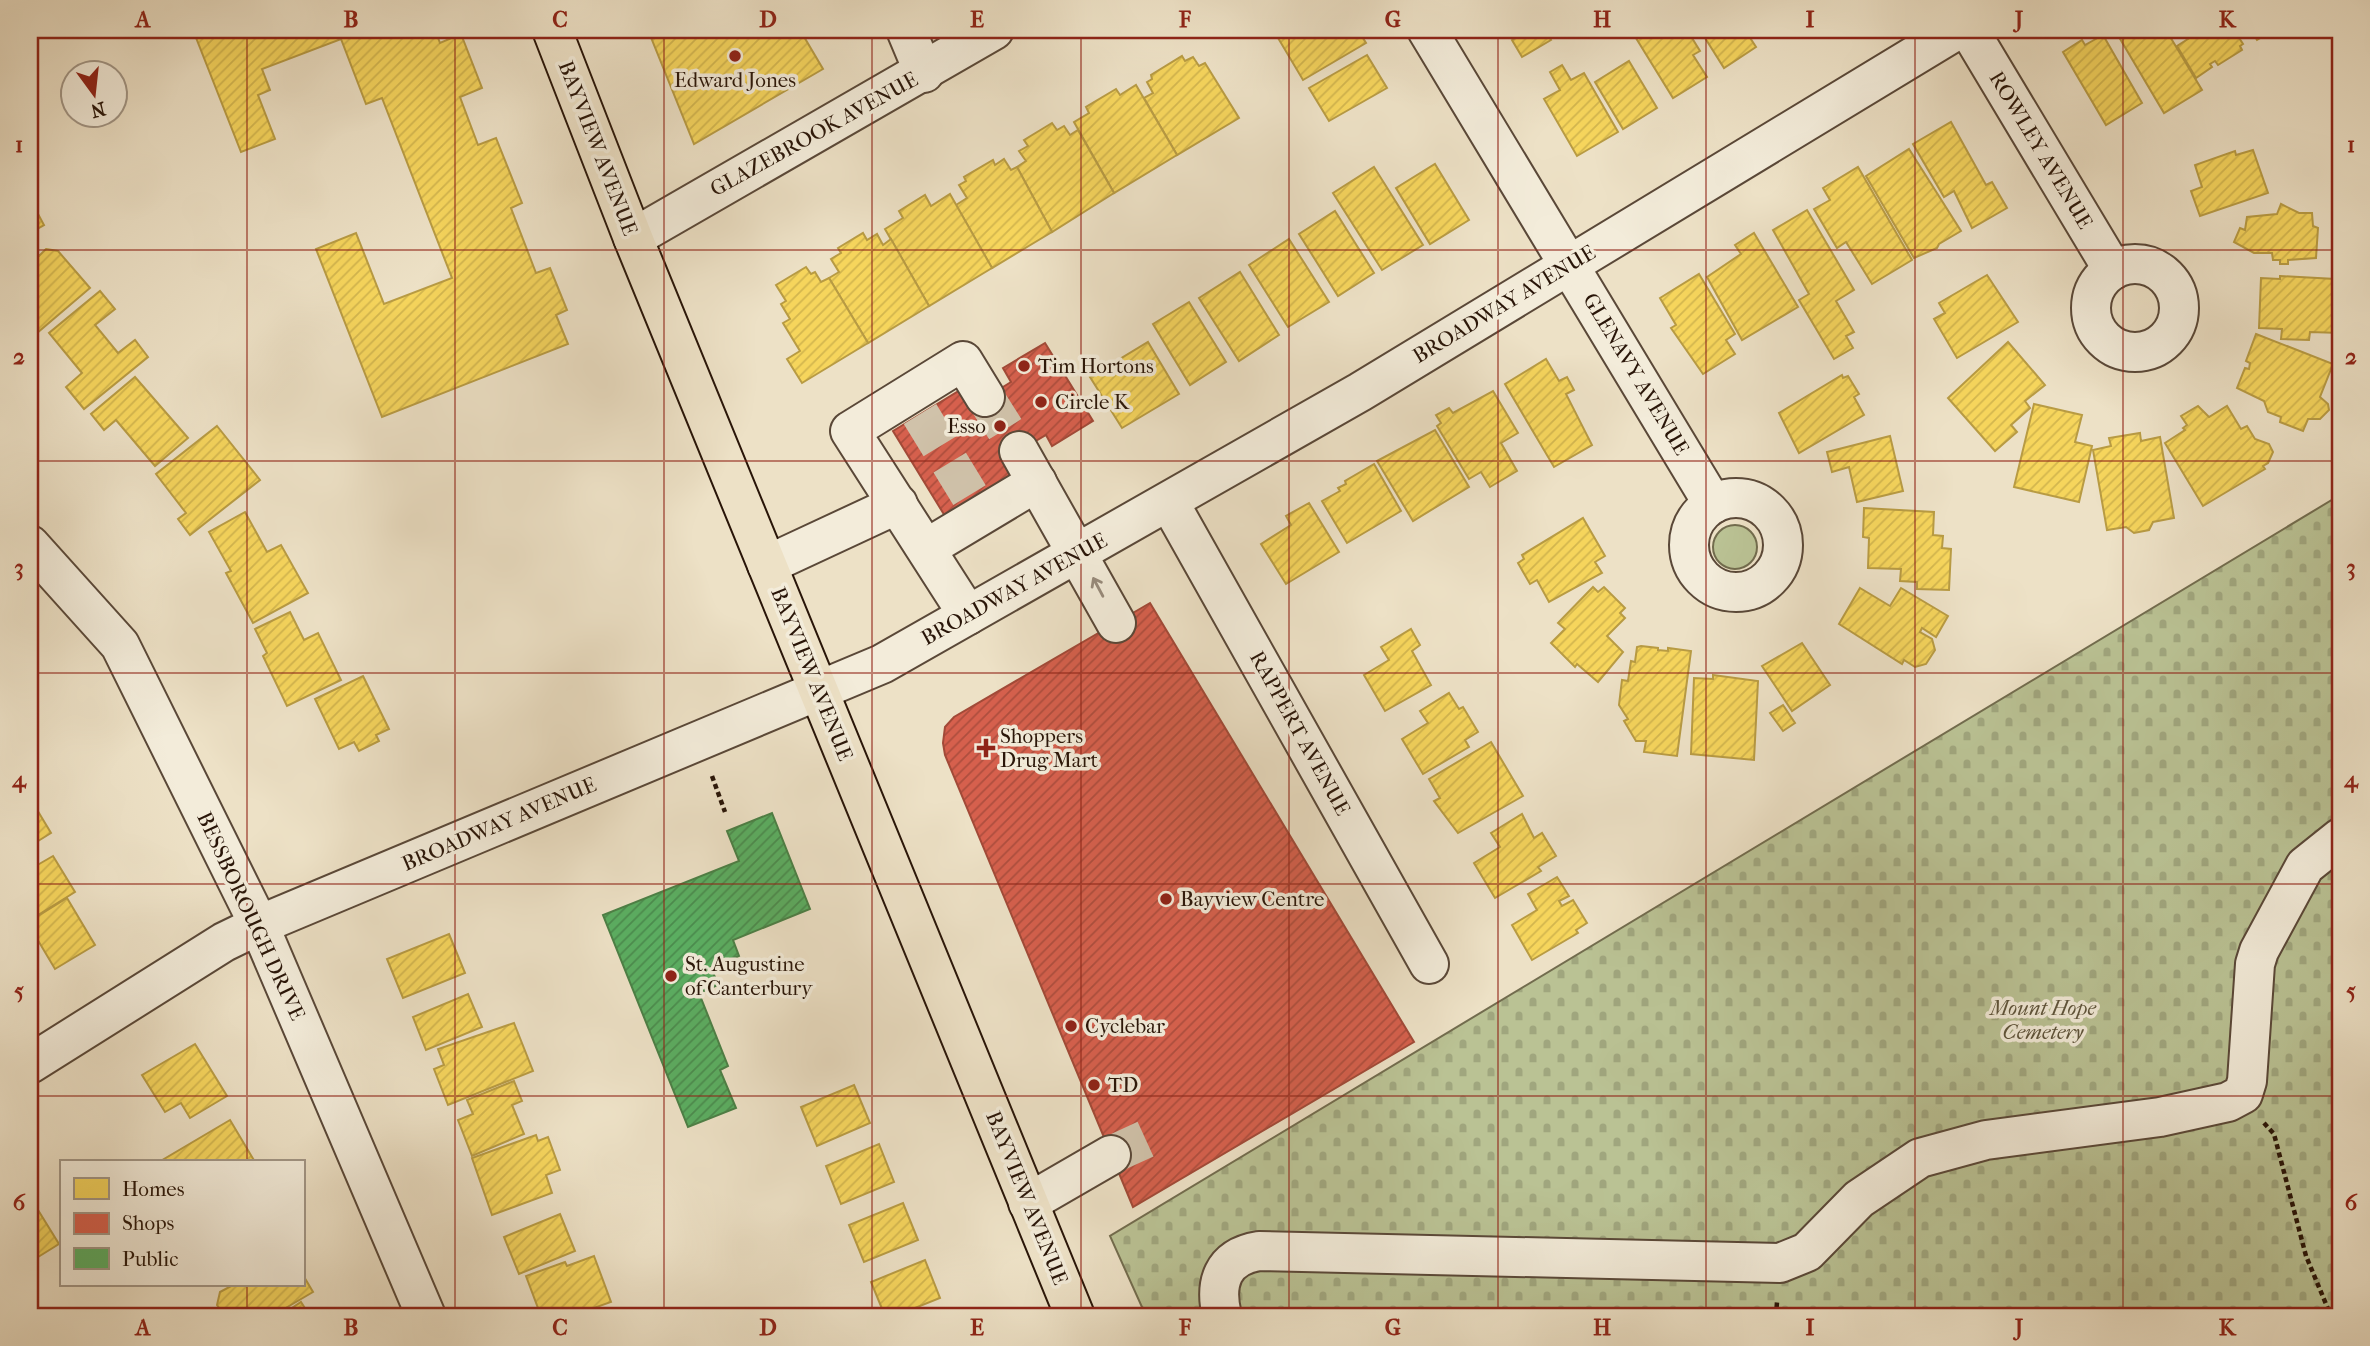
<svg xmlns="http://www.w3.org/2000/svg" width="2370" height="1346" font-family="'IM FELL French Canon',serif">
<defs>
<pattern id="cemetery-stones" width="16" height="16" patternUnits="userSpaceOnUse" patternTransform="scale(1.75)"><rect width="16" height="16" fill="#bac294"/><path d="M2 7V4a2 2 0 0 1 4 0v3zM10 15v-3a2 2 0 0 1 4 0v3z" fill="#a0a67e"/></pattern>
<pattern id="homes-hatch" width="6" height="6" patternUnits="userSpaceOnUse" patternTransform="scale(1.75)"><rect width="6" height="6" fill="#f6d55c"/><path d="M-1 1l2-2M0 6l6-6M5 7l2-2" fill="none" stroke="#d3b64e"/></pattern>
<pattern id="shops-hatch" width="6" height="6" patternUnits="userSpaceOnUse" patternTransform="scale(1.75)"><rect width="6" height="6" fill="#d6604d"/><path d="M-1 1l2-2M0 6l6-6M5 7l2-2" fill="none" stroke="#ae4e3e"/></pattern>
<pattern id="public-hatch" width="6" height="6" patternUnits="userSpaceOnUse" patternTransform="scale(1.75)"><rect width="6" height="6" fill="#5aae61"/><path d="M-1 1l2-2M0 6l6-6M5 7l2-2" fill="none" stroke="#4a8c4e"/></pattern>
</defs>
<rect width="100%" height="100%" fill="#ede1c6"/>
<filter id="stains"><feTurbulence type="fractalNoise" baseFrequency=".00286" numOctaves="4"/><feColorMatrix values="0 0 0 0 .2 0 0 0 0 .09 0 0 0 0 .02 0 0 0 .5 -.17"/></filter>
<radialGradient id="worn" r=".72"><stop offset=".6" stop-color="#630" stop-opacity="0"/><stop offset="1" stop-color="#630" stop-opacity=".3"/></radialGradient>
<circle fill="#bac294" stroke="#726c4e" stroke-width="2" cx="1735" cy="547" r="22"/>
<path fill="url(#cemetery-stones)" stroke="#726c4e" stroke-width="2" d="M2340,495V1316H1146L1110,1236Z"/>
<g fill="url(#homes-hatch)" stroke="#b89b43" stroke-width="2">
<path d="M193,30H435L440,43L461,34L482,88L460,97L478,145L496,138L522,203L511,208L536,273L550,268L567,310L556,315L568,344L382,417L316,249L356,233L384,304L452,278L382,98L366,104L341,39L262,69L270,90L258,95L275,139L241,152Z"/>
<path d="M648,30H800L823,69L694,144Z"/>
<path d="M1293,30H1358L1366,43L1303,80L1278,38Z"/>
<path d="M1529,30H1545L1551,40L1522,57L1512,40Z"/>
<path d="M1631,30H1687L1700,51L1693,55L1707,77L1673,98Z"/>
<path d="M1700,30H1745L1756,47L1724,68Z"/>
<path d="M1772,30H1788L1776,36Z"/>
<path d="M2119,30H2166L2202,90L2164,113L2116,32Z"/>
<path d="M2186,30H2234L2243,44L2240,46L2242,50L2218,65L2215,61L2210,64L2212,67L2196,78L2177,46L2191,37Z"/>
<path d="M2251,30H2274L2257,40Z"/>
<path d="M2103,35L2142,103L2106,125L2063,52L2082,40L2085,45Z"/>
<path d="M1367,55L1387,88L1329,121L1309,88Z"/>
<path d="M1182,56L1185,61L1193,57L1199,66L1205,63L1239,118L1177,155L1144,98L1153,93L1147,82L1152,79L1151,75Z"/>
<path d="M1629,61L1657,108L1623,129L1595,82Z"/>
<path d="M1562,65L1571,80L1584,73L1618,132L1577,156L1544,99L1560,90L1550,72Z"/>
<path d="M1136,85L1177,155L1114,193L1074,122L1089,113L1086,107L1116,89L1120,95Z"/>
<path d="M1951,122L1986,185L1992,182L2007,208L1972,228L1954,191L1944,197L1913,144Z"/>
<path d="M1052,123L1057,130L1064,126L1070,135L1078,130L1114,193L1052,232L1017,167L1026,161L1019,151L1028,146L1024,140Z"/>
<path d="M1909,149L1961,231L1939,244L1937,248L1914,258L1866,176Z"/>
<path d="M2253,150L2268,193L2200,216L2191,191L2202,187L2195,165L2235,151L2236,155Z"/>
<path d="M1004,159L1011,170L1017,167L1052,232L992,268L956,205L967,198L959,185L966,181L964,177L993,160L995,165Z"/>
<path d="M1435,164L1469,220L1430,244L1396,188Z"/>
<path d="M1374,167L1423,245L1382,270L1333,193Z"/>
<path d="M1858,167L1912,260L1872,284L1846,242L1837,248L1814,209L1830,200L1823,188Z"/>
<path d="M950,194L992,268L929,306L885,229L903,218L899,211L925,195L931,206Z"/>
<path d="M30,199L44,225L30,233Z"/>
<path d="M2281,204L2299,213H2312L2313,226L2318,228L2316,258L2288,260V264H2280V260H2273L2272,253H2254L2234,242L2240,228L2245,230L2247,217L2277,214Z"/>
<path d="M1807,210L1854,290L1836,301L1854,332L1846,336L1853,348L1834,359L1799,300L1809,294L1773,230Z"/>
<path d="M1335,211L1374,273L1338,296L1299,234Z"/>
<path d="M863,233L867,240L877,234L883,245L891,239L929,306L868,343L829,278L839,272L831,259L841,253L838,248Z"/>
<path d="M1754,233L1798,307L1742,340L1707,277L1741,254L1735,245Z"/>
<path d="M1289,239L1329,302L1288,327L1249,265Z"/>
<path d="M46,249L58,251L90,288L37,333L30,325V258L36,252L39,256Z"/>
<path d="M806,267L811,274L815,272L821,282L829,278L868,343L802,383L787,359L800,351L783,323L790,319L781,304L786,301L776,285Z"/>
<path d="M1240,272L1279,335L1239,361L1199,298Z"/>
<path d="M1699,274L1735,334L1726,340L1735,354L1703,374L1671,328L1676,325L1660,298Z"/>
<path d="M1987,275L2018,322L1957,358L1934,319L1945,313L1939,303Z"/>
<path d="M2280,276L2335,279V291H2339L2340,296V333L2310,332L2309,340L2281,339L2282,329L2259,328L2261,278L2280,279Z"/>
<path d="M100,291L115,309L95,325L118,353L135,340L148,357L84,409L66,387L82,373L49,333Z"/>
<path d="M1189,302L1226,362L1190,385L1153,324Z"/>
<path d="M2256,334L2333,364L2320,397L2328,404L2329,410L2320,419H2308L2303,431L2280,422L2281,417L2268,412L2264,401L2237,388L2245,368L2249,369L2250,363L2246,361Z"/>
<path d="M1148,342L1179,394L1122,428L1090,377Z"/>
<path d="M2008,342L2045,385L2025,401L2030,408L2011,425L2017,432L1995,451L1948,398Z"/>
<path d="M1546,359L1559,381L1567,377L1574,390L1566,394L1592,445L1554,467L1505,384Z"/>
<path d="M1842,375L1843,378L1848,376L1859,394L1854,397L1864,415L1799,453L1779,413Z"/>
<path d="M135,377L188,438L155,466L116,420L104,430L91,414Z"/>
<path d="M1493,391L1518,433L1501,443L1517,471L1490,487L1481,472L1469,479L1437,426L1441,423L1436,415L1449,408L1453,413Z"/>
<path d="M2034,404L2082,415L2075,442L2092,446L2079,502L2014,487Z"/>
<path d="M2198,406L2209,417L2227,406L2241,429L2247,426L2255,439L2269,444L2273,452L2268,463L2263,466L2265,469L2203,506L2165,443L2185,430L2183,428L2187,425L2181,416Z"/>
<path d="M217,426L260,480L190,535L178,519L186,513L156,474Z"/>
<path d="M1435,430L1469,487L1413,521L1377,461Z"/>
<path d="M2140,433L2141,441L2160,437L2174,518L2153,522L2149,530L2134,533L2126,527L2107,530L2093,450L2111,446L2109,438Z"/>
<path d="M1890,436L1903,491L1857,502L1849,467L1832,472L1827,452Z"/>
<path d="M1374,464L1401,511L1347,543L1322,501L1340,491L1338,488L1346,484L1345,481Z"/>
<path d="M1309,503L1339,552L1286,584L1261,544L1291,525L1286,516Z"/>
<path d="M1864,508L1934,512L1933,535L1943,536L1942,548L1951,549L1949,590L1917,589V582L1900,581L1901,569L1868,568L1869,538L1863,537Z"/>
<path d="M245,512L267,552L281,545L308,593L253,623L226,573L231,571L209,532Z"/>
<path d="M1583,518L1605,556L1595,562L1602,573L1549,602L1537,580L1530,584L1518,563L1524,559L1522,555Z"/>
<path d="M1593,587L1598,592L1604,587L1625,608L1620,613L1625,618L1607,636L1623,652L1598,682L1577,664L1575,667L1551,643L1565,629L1558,623Z"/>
<path d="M1860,588L1890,606L1901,588L1948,616L1936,637L1922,628L1920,632L1932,639L1935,650L1926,664L1915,667L1904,660L1902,664L1839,624Z"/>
<path d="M290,612L304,640L318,633L341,680L287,706L263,656L267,653L255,629Z"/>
<path d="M1411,629L1420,645L1412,651L1431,685L1385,711L1364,675L1389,660L1381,647Z"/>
<path d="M1802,643L1830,685L1792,711L1762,666Z"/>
<path d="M1641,646L1658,648V650L1668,651V648L1691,651L1677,756L1644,752L1646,741H1636L1624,721L1628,719L1619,705L1622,680L1628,681L1631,661L1635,662L1637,647Z"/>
<path d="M1713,675L1758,681L1754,760L1691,754L1694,678L1713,679Z"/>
<path d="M363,676L389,729L376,735L379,741L359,751L354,742L339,749L315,699Z"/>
<path d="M1449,693L1459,709L1463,707L1478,732L1465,740L1469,747L1423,774L1402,739L1428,723L1420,711Z"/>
<path d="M1783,705L1795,723L1783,731L1770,713Z"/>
<path d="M1491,742L1523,796L1458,833L1434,801L1440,798L1429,779Z"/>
<path d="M30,798L51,833L30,846Z"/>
<path d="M1522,814L1534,838L1542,833L1556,856L1538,867L1541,871L1495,898L1474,863L1500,847L1491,833Z"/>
<path d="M53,856L75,892L30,920V860L34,867Z"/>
<path d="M1557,877L1569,896L1559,901L1562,906L1573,900L1587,923L1576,930L1578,933L1532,960L1512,925L1537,910L1528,894Z"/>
<path d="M67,898L95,945L55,969L30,927V921Z"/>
<path d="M449,934L465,973L403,998L387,959Z"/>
<path d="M468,994L482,1027L426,1050L413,1017Z"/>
<path d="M514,1023L533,1071L448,1105L434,1069L444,1065L438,1049Z"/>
<path d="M195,1044L227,1096L190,1118L181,1103L165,1112L142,1075Z"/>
<path d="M514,1081L522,1101L512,1105L524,1134L472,1156L458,1120L473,1114L467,1100Z"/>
<path d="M854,1085L870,1123L817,1146L801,1107Z"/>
<path d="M230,1120L255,1162H159Z"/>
<path d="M536,1135L538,1141L548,1137L560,1170L546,1175L552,1193L492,1215L472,1158Z"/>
<path d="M879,1144L894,1182L841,1204L826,1166Z"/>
<path d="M30,1197L59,1244L30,1262Z"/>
<path d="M903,1203L918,1240L864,1262L849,1225Z"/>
<path d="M560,1214L575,1251L519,1274L504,1237Z"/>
<path d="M594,1256L611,1302L585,1311L587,1316H541L526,1276L565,1262L567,1266Z"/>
<path d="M925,1260L940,1298L895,1316H885L871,1282Z"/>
<path d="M303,1275L313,1292L272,1316H225L217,1305L220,1292L233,1285H303Z"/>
<path d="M301,1302L310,1316H280Z"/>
</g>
<g fill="url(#shops-hatch)" stroke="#a24a38" stroke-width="2">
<path d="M1045,343L1093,421L1052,446L1046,435L1019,451L1017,480L948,521L893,431L962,389L972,406L1011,382L1003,368Z"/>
<path d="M1150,603L1414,1042L1133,1207L945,755L943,743L945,727L954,717Z"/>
</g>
<path fill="url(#public-hatch)" stroke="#4b8046" stroke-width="2" d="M772,813L810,909L733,940L739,956L711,967L718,985L699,993L728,1066L720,1070L736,1108L688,1127L603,915L739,861L727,831Z"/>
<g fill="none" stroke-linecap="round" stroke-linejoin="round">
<g stroke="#d0c2aa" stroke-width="38" stroke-dasharray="38 19" stroke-linecap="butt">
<path d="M985,397L1019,451"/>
<path d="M920,414L975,504"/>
<path d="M1111,1155L1161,1132"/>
</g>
<g stroke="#5a4838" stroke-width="42">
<g id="minor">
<path d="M906,30L924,73"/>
<path d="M1427,30L1713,504"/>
<path d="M1969,30L2113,270"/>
<path d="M633,238L994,30"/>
<circle cx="2135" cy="308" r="44"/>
<path d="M1019,451L1116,623"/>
<circle cx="1736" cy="545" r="47"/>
<path d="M1169,502L1429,964"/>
<path d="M30,545L120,645L259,925L426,1316"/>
<path d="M927,548L1037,482"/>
<path d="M767,565L898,504"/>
<path d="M968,615L850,431L963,361L985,397"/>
<path d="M30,1064L224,942L259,925L882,664L1360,392L1957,30"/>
<path d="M1028,1203L1111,1155"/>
<path d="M1222,1316C1214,1283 1222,1257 1259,1251L1780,1263L1807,1252L1859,1199L1920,1158L1986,1140L2160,1117L2228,1102L2243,1094L2247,1081L2255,964L2259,951L2305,866L2340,838"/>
</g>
</g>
<g stroke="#291508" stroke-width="42">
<path id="major" d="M552,30L633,238L1075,1316"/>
</g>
<g stroke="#291508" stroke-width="4.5" stroke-dasharray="5 3.5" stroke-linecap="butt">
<path d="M712,776L725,812"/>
<path d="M2264,1123L2274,1134L2306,1256L2331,1316"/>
<path d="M1776,1316L1777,1302"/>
</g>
<use href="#minor" stroke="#f3ecda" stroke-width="38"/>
<use href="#major" stroke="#ede1c6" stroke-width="38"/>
</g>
<defs><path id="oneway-shaft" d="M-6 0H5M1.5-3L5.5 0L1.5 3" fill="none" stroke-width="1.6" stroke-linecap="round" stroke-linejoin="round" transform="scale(1.75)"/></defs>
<use stroke="#988b7c" href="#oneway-shaft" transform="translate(1098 587) rotate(-118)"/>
<path fill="none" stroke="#8f2418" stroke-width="2" stroke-opacity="0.55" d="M247,30V1162M455,30V1316M664,30V1316M872,30V1316M1081,30V1316M1289,30V1316M1498,30V1316M1706,30V1316M1915,30V1316M2123,30V1316M30,250H2340M30,461H2340M30,673H2340M30,884H2340M30,1096H2340M247,1285V1316"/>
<g fill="#8f2418" stroke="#f3ecda" stroke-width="2.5">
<circle cx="735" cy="56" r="7"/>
<circle cx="1024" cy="366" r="7"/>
<circle cx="1041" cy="402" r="7"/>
<circle cx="1000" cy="426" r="7"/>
<path d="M982.5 737.5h7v7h7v7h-7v7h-7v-7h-7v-7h7z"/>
<circle cx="1166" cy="899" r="7"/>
<circle cx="671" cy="976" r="7"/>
<circle cx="1071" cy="1026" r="7"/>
<circle cx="1094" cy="1085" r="7"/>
</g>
<g text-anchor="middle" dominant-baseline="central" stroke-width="7" stroke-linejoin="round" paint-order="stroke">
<g font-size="21" fill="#291508" stroke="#f3ecda" text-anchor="start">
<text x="735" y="80" text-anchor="middle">Edward Jones</text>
<text x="1038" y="366">Tim Hortons</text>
<text x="1055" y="402">Circle K</text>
<text x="986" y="426" text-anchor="end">Esso</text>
<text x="1000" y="736">Shoppers<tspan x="1000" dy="24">Drug Mart</tspan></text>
<text x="1180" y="899">Bayview Centre</text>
<text x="685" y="964">St. Augustine<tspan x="685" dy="24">of Canterbury</tspan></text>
<text x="1085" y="1026">Cyclebar</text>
<text x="1108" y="1085">TD</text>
</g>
<g font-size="21" fill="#291508" stroke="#f3ecda">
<text transform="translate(814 134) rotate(-29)">GLAZEBROOK AVENUE</text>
<text transform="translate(598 148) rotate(69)">BAYVIEW AVENUE</text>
<text transform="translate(2041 150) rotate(59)">ROWLEY AVENUE</text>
<text transform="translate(1504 304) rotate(-31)">BROADWAY AVENUE</text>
<text transform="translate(1636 374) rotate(59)">GLENAVY AVENUE</text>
<text transform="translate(1014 589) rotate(-29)">BROADWAY AVENUE</text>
<text transform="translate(812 674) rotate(68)">BAYVIEW AVENUE</text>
<text transform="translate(1300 733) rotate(61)">RAPPERT AVENUE</text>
<text transform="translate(499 824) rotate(-23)">BROADWAY AVENUE</text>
<text transform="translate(251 916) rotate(65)">BESSBOROUGH DRIVE</text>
<text transform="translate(1027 1198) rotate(68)">BAYVIEW AVENUE</text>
</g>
<g font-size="21" font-style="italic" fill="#5c5239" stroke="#f3ecda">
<text x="2043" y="1008">Mount Hope<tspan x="2043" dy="24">Cemetery</tspan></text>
</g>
</g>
<rect width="2370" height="1346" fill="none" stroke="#ede1c6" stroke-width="77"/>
<rect x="60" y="1160" width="245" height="126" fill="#f3ecda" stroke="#a29686" stroke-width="2"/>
<rect x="74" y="1178" width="35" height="21" fill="#f6d55c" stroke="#a29686" stroke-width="2"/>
<text x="122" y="1196" font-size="21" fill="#291508">Homes</text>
<rect x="74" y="1213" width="35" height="21" fill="#d6604d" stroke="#a29686" stroke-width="2"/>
<text x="122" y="1230" font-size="21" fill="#291508">Shops</text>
<rect x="74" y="1248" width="35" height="21" fill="#5aae61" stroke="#a29686" stroke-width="2"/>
<text x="122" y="1266" font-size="21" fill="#291508">Public</text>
<g transform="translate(94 94) rotate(165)"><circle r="33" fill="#f3ecda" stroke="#a29686" stroke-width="2"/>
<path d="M0-5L12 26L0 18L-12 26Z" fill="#8f2418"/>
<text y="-10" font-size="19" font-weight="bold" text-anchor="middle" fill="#291508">N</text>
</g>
<rect x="38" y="38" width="2294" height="1270" fill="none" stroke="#8f2418" stroke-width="2.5"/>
<g font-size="23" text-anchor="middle" font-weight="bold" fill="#8f2418">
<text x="143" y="27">A</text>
<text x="351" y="27">B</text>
<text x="560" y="27">C</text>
<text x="768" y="27">D</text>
<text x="977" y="27">E</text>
<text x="1185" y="27">F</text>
<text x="1393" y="27">G</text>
<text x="1602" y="27">H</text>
<text x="1810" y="27">I</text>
<text x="2019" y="27">J</text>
<text x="2227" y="27">K</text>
<text x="19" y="152">1</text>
<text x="2351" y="152">1</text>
<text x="19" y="364">2</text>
<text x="2351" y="364">2</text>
<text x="19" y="575">3</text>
<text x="2351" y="575">3</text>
<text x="19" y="787">4</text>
<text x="2351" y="787">4</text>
<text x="19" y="998">5</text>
<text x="2351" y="998">5</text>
<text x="19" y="1210">6</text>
<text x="2351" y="1210">6</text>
<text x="143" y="1335">A</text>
<text x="351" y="1335">B</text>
<text x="560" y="1335">C</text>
<text x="768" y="1335">D</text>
<text x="977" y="1335">E</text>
<text x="1185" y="1335">F</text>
<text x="1393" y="1335">G</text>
<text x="1602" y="1335">H</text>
<text x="1810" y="1335">I</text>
<text x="2019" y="1335">J</text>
<text x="2227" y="1335">K</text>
</g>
<rect width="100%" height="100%" filter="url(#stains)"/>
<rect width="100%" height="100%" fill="url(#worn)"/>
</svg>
